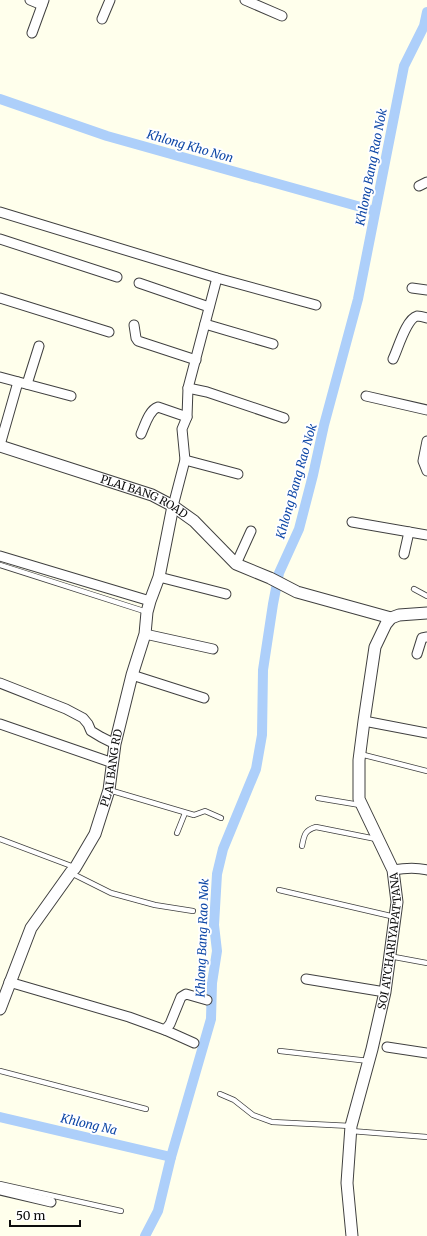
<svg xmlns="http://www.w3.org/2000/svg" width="427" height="1236" font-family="Merriweather,serif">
<rect width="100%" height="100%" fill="#ffffec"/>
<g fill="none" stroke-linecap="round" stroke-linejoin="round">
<g stroke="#adcffa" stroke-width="10">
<path d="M0,99L107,136L375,211"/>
<path d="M0,1117L171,1157"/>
<path d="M145,1236L158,1211L171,1157L211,1019L212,983L217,951L214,925L217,874L223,849L256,769L262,735L263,670L273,604L279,573L299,529L313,475L324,425L358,299L404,66L424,26L427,12"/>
</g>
<g stroke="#404040" stroke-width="6">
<g id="service">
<path d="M0,565L147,612"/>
<path d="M414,589L427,596"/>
<path d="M360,754L427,771"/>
<path d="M109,790L194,815L205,811L221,818"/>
<path d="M318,798L360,805"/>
<path d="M177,833L185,813"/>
<path d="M0,839L74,867"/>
<path d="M302,846C304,835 305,830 316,827L376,839"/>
<path d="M71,873L111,893L155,905L193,911"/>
<path d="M279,890L395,917"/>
<path d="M389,956L427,963"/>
<path d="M280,1051L369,1061"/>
<path d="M0,1071L146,1109"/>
<path d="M220,1094L234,1100L253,1115L272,1122L351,1126"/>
<path d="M351,1131L427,1137"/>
<path d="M0,1184L121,1211"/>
</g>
</g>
<g stroke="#404040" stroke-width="11">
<g id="minor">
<path d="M30,0L42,5"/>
<path d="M245,0L282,16"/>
<path d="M102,19L110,0"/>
<path d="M32,33L44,0"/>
<path d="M419,186L427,182"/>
<path d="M0,212L217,278L316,305"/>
<path d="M0,239L117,277"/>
<path d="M139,283L209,307"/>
<path d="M412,288L427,290"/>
<path d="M0,298L109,332"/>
<path d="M205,324L273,344"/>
<path d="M134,325L136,338L138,341L196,360"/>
<path d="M393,359C398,349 406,319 417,316C420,316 424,317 427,318"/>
<path d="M0,377L71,396"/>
<path d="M27,384L39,346"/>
<path d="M188,388L207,392L284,418"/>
<path d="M366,396L427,410"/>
<path d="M141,434C145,425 149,410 158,407L187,417"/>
<path d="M427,441L423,461L427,471"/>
<path d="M0,445L18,382"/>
<path d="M185,460L238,474"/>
<path d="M173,506L185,460L182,429L187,417L188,388L217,278"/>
<path d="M352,522L427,535"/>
<path d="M404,554L409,532"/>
<path d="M0,556L150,601"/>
<path d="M236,564L251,531"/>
<path d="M159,577L226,594"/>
<path d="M145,634L213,649"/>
<path d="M417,654L422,638L427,637"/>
<path d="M132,675L204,698"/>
<path d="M0,683L66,709L83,718L88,724L91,731L101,737L115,744"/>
<path d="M364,721L427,733"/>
<path d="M0,724L113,763"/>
<path d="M393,870C405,868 415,867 427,870"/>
<path d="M306,979L385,992"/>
<path d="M9,982L129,1017L165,1030L170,1024L181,997L186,994L207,1000"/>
<path d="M165,1030L194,1043"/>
<path d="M387,1047L427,1053"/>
<path d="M0,1190L51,1202"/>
</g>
</g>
<g stroke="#404040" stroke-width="13">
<g id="tertiary">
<path id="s1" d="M0,446L152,495L173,506L194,521L236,564L270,578L297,592L391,618"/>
<path id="s2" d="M0,1009L31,928L71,872L75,868L95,834L109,790L115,744L132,675L145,634L147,612L150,601L159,577L173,506"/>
<path id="s3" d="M352,1236L347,1183L351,1126L372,1049L385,992L397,902L393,870L359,799V760L364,721L375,647L386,624L391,618L399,615L427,613"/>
</g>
</g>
<use href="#service" stroke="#fff" stroke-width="4.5"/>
<use href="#minor" stroke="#fff" stroke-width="9"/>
<use href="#tertiary" stroke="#fff" stroke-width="11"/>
</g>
<g text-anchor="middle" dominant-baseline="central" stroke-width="4" stroke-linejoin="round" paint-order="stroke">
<g font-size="11" fill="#0d0d0d" stroke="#fff">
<text stroke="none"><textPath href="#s1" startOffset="153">PLAI BANG ROAD</textPath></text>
<text stroke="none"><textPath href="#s2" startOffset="269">PLAI BANG RD</textPath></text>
<text stroke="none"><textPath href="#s3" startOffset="300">SOI ATCHARIYAPATTANA</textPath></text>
</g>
<g font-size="12" font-style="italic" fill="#0e47a6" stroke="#fff">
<text transform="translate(190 146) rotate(16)">Khlong Kho Non</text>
<text transform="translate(371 167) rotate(-79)">Khlong Bang Rao Nok</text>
<text transform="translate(296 481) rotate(-74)">Khlong Bang Rao Nok</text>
<text transform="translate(202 938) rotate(-88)">Khlong Bang Rao Nok</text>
<text transform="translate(89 1124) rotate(13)">Khlong Na</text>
</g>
</g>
<path d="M10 1220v6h70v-6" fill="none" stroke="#0d0d0d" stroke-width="2"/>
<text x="16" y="1220" font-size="12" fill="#0d0d0d" stroke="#ffffff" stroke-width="3" paint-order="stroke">50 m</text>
</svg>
